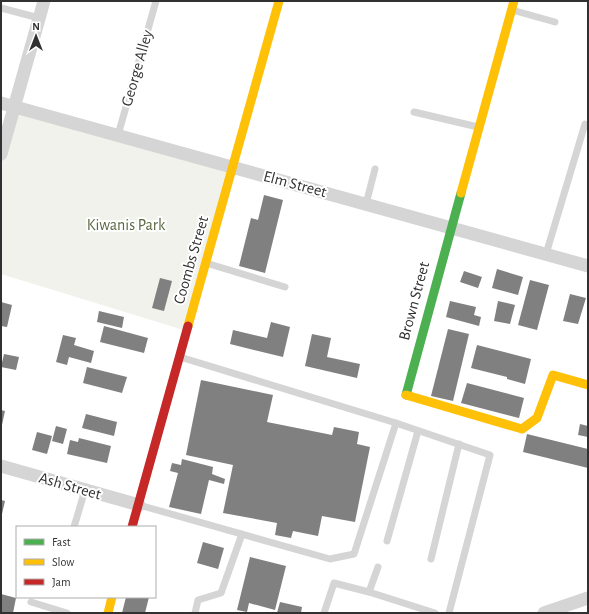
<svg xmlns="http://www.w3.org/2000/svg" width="589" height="614" font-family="'Alegreya Sans',sans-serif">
<rect width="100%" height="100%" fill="#fff"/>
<path fill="#f0f2eb" d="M14,106L233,168L187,331L1,274V154Z"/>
<g fill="#808080">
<path d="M264,195L283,200L265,273L239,266L251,218L258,220Z"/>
<path d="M497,269L523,277L518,295L492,288Z"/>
<path d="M464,271L482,277L478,288L460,282Z"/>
<path d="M160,278L172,281L164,311L152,308Z"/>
<path d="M530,280L549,285L537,330L518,325Z"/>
<path d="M570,294L586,298L578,324L563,321Z"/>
<path d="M450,301L476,307L474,315L481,317L479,326L446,317Z"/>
<path d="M498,301L515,305L510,324L494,321Z"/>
<path d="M1,302L12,305L7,327L1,326Z"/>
<path d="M99,311L124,317L122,328L97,322Z"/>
<path d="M271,322L290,327L283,357L230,344L233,330L267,338Z"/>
<path d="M104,326L148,338L144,353L100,342Z"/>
<path d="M448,329L469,334L453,401L431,396Z"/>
<path d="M312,334L331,338L327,357L360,364L357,378L305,366Z"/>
<path d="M63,335L76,338L74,345L94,351L91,363L69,357L67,365L56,362Z"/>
<path d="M477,345L531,359L525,384L507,379V377L471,368Z"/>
<path d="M4,354L19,357L16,370L1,367Z"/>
<path d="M87,367L127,377L122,393L83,383Z"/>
<path d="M201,380L273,395L267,422L332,435L334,427L359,432L357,444L370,447L355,522L322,516L318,536L293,531L291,538L275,535L277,523L223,513L233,465L186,455Z"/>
<path d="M467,383L524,398L519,418L461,403Z"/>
<path d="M1,410L5,411L2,425H1Z"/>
<path d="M86,414L117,422L114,436L82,428Z"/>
<path d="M580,424L588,426V437L578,435Z"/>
<path d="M56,426L67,429L63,444L52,441Z"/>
<path d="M37,432L52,436L47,454L32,450Z"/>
<path d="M527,434L588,449V468L523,452Z"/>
<path d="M79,438L111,446L107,463L67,454L70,440L78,442Z"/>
<path d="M182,459L213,467L212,474L225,479L224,484L209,480L201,514L169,507L178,473L170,471L172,463L181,465Z"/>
<path d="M1,500L5,501L2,514H1Z"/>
<path d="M203,542L224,548L218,569L197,563Z"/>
<path d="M250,557L286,566L275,610L249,603L247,612L237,610Z"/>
<path d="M1,594L16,598L13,613H1Z"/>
<path d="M126,597H149L145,613H122Z"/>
<path d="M280,602L302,607L301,613H277Z"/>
</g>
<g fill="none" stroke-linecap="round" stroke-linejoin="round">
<g stroke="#d5d5d5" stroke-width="7">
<path d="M1,8L39,18"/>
<path d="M512,10L555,22"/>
<path d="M414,112L478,127"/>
<path d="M118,135L156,1"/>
<path d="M366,204L375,169"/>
<path d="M546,254L585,124"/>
<path d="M206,263L285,287"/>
<path d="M180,357L396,423L490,455L449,613"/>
<path d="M139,505L330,559L354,554L396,423"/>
<path d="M74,527L85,490"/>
<path d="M387,541L418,431"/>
<path d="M431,559L459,444"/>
<path d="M378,567L369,592L435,613"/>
<path d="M31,602L67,613"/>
<path d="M195,613L198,600L221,593L242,534"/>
<path d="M324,613L334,583L369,592"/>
</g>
<g stroke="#d5d5d5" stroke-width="13">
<path d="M1,103L588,266"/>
<path d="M1,154L44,1"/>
<path d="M1,466L139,505"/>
<path d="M544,613L588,598"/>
</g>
<path stroke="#4caf50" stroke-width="9" d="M406,395L461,193"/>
<g stroke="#ffc107" stroke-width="9">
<path d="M461,193L514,1"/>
<path d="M188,326L279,1"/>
<path d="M406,395L522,429L537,418L553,375L588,385"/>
<path d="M108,613L112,597"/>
</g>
<path stroke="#c62828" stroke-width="9" d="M132,527L188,326"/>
</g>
<g text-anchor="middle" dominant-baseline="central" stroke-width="4" stroke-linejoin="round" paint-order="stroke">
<g font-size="16" fill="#313131" stroke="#fff">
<text transform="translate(137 68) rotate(-74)">George Alley</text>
<text transform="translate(295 184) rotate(15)">Elm Street</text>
<text transform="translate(191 260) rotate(-74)">Coombs Street</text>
<text transform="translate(414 301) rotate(-75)">Brown Street</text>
<text transform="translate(70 486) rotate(16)">Ash Street</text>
</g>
<g font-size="16" fill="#5b6843" stroke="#fff">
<text x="126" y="225">Kiwanis Park</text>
</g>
</g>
<rect width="589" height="614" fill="none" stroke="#313131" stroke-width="4"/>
<rect x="16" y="526" width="140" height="72" fill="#ffffff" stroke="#adadad"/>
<rect x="24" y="539" width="20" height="6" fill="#4caf50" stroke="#adadad"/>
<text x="52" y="546" font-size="12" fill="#313131">Fast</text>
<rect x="24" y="559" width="20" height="6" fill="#ffc107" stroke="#adadad"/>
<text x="52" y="566" font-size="12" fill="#313131">Slow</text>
<rect x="24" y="579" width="20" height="6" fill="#c62828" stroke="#adadad"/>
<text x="52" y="586" font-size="12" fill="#313131">Jam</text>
<g transform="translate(36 36)" stroke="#ffffff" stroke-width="3" paint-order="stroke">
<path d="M0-3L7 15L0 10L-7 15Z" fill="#313131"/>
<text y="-6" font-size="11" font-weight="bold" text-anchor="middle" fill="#313131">N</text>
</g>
</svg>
